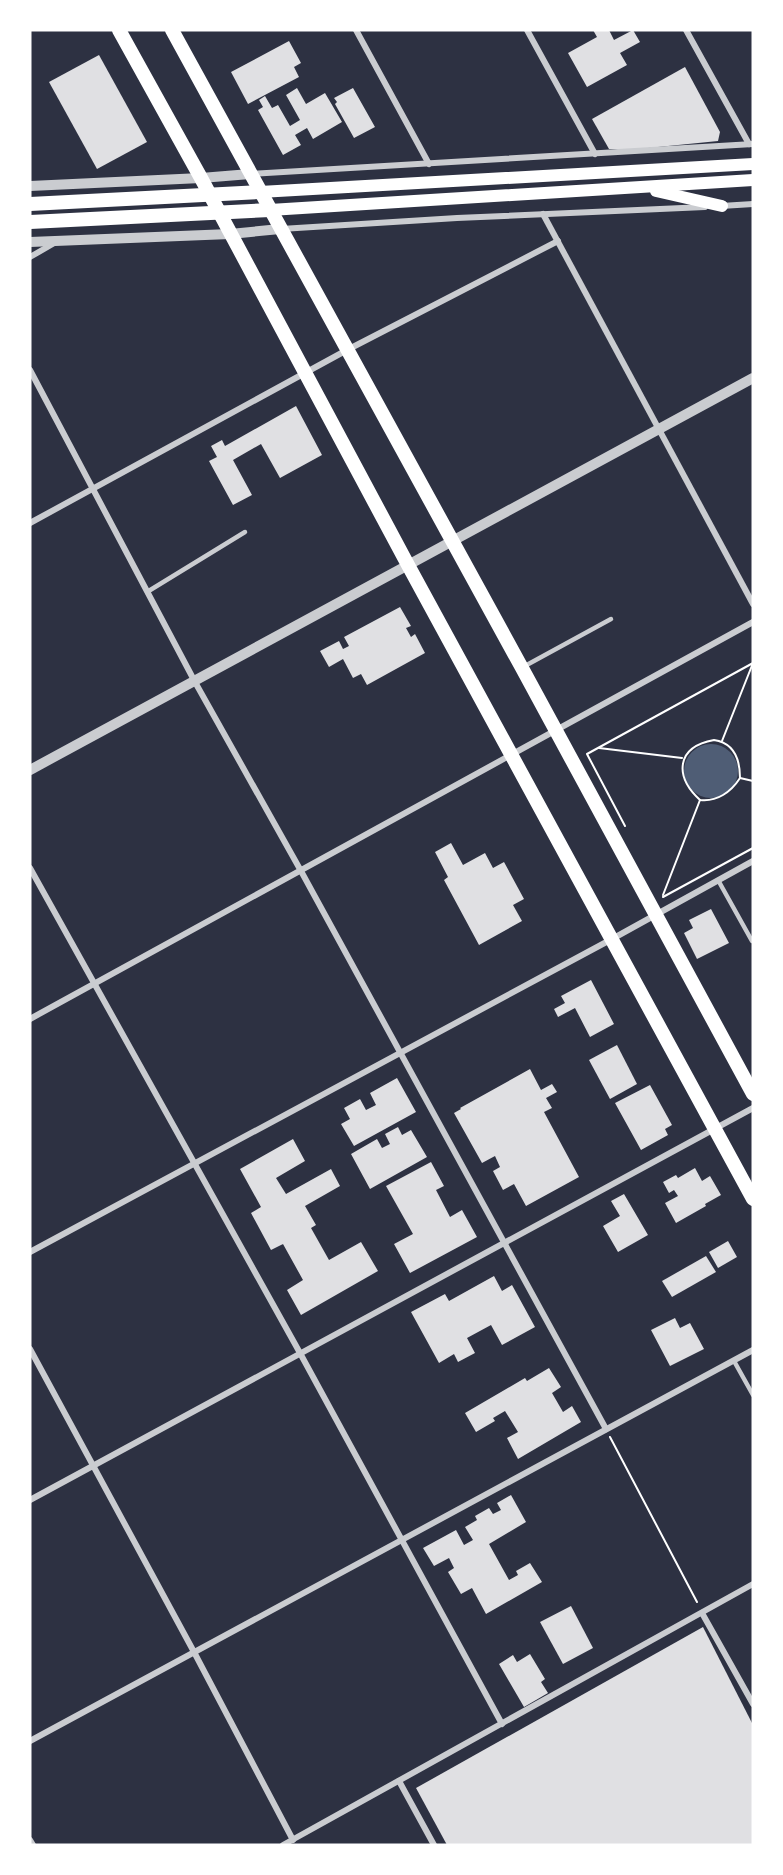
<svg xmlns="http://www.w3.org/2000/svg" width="783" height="1875" font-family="Jost,sans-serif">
<rect width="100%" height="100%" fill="#2d3142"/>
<circle fill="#4f5d75" cx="711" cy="771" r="27"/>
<g fill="#e0e0e3">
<path d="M593,30H609L614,40L633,30L640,42L620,53L627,65L587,87L568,53L597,37Z"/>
<path d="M289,41L301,63L294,67L299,77L248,104L231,72Z"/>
<path d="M99,55L147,142L97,169L49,82Z"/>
<path d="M685,67L720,132L718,141L638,149H609L592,119Z"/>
<path d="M297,88L306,104L325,93L342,122L313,139L307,128L295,135L301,145L283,155L258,110L263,107L259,100L265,96L272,108L278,105L290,126L300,120L286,95Z"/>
<path d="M353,88L375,127L354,138L335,104L337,102L334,98Z"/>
<path d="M296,406L322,455L280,478L261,444L233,460L252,495L233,505L209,461L217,457L211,446L222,440L225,446Z"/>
<path d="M400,607L411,626L406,628L411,637L415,634L425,653L367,685L361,674L353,678L343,659L329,667L320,651L339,641L343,649L349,646L344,637Z"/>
<path d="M451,843L463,865L485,853L493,868L504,862L524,899L513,905L522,921L479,945L444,880L448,877L435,852Z"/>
<path d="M711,909L729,943L697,959L684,933L693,928L689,920Z"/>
<path d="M591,980L614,1024L590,1037L575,1008L558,1017L554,1009L565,1003L561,996Z"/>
<path d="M617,1045L637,1084L610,1099L589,1060Z"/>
<path d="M530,1069L541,1090L552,1084L557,1092L546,1098L552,1108L544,1112L579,1177L526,1206L514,1184L503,1190L493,1171L500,1167L495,1156L482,1163L454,1113L461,1109L460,1108Z"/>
<path d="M397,1078L416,1112L354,1146L341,1124L350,1119L344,1108L360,1099L366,1110L376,1105L370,1093Z"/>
<path d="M650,1085L672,1125L665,1129L668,1135L641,1150L615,1103Z"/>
<path d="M398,1127L402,1135L411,1130L427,1157L370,1189L351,1154L377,1139L382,1148L390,1144L385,1134Z"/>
<path d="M293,1139L305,1161L276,1178L286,1194L331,1169L340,1186L305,1206L316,1225L311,1228L329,1260L361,1242L378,1271L301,1315L287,1290L303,1280L283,1244L289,1241L271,1250L251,1213L261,1207L240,1169Z"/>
<path d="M431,1162L444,1186L436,1190L450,1217L462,1210L477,1237L410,1273L394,1244L413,1234L386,1186Z"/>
<path d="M695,1168L702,1181L710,1176L721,1195L705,1204L706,1206L676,1223L665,1203L678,1196L674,1190L669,1193L663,1182L676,1175L678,1178Z"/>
<path d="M624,1194L648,1235L618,1252L603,1226L620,1216L611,1201Z"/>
<path d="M728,1241L737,1257L718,1268L709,1252Z"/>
<path d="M706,1256L716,1272L672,1297L662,1281Z"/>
<path d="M494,1276L502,1291L512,1285L535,1327L502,1345L491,1325L467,1338L475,1353L458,1362L454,1354L439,1363L411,1312L445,1294L449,1301Z"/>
<path d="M675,1318L680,1328L690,1323L704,1349L670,1366L651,1330Z"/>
<path d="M549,1368L561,1387L552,1393L563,1412L572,1406L581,1422L518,1459L507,1438L518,1432L505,1411L493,1418L495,1421L476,1432L465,1413L525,1378L527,1381Z"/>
<path d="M511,1495L526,1522L489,1544L509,1580L518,1575L516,1571L530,1563L542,1582L486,1614L472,1588L461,1594L448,1572L454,1568L449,1558L434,1566L423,1548L456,1530L464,1545L473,1540L465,1527L477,1520L475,1516L489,1508L493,1514L501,1510L497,1503Z"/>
<path d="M571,1606L593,1648L563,1664L540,1622Z"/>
<path d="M703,1627L753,1725V1845H447L416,1788Z"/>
<path d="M530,1654L545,1679L541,1682L548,1693L524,1707L499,1664L513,1655L517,1662Z"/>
</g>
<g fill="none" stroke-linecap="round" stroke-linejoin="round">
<g stroke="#fff" stroke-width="2">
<path d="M714,740C734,743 740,760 740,778C731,792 717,802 700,800C674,776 676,747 714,740Z"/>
<path d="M722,741L753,663"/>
<path d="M599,748L682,758"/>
<path d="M740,778L753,781"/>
<path d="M625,826L587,754L753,663"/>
<path d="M663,895L700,800"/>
<path d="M663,897L753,848"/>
<path d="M610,1437L697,1602"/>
</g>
<g stroke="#caccd0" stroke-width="4.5">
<path d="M147,592L245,532"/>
<path d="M523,667L611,619"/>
<path d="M718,880L752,941"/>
<path d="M734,1361L753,1395"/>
</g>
<g stroke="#caccd0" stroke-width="6">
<path d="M356,30L429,164"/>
<path d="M527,30L595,154"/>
<path d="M686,30L749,144"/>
<path d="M250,174L753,144"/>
<path d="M721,206L753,204"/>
<path d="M543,214L753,604"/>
<path d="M281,229L457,218L705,207"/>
<path d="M30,257L56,242"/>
<path d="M30,370L195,682L301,871L606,1429"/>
<path d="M30,523L347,350L558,241"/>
<path d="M30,868L300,1353L502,1724"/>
<path d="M30,1019L753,622"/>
<path d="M30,1252L612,939L753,861"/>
<path d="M30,1349L194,1652L293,1840"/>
<path d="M30,1500L753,1108"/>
<path d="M702,1613L753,1704"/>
<path d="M30,1741L753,1350"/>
<path d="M399,1781L434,1845"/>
<path d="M30,1840L33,1845"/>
<path d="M283,1845L753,1584"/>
</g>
<g stroke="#caccd0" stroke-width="10">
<path d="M30,186L201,178L250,174"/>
<path d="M30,242L230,234L280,229"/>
<path d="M30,770L753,378"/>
</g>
<g stroke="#fff" stroke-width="12">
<path d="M656,191L722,206"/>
<path d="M260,192L753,164"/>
<path d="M270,210L753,180"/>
</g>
<g stroke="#fff" stroke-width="14">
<path d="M119,30L201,178L408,565L753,1199"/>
<path d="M172,30L522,668L753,1094"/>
<path d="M30,204L260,192"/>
<path d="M30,222L270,210"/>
</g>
</g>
<rect width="783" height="1875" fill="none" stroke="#ffffff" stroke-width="63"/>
</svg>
